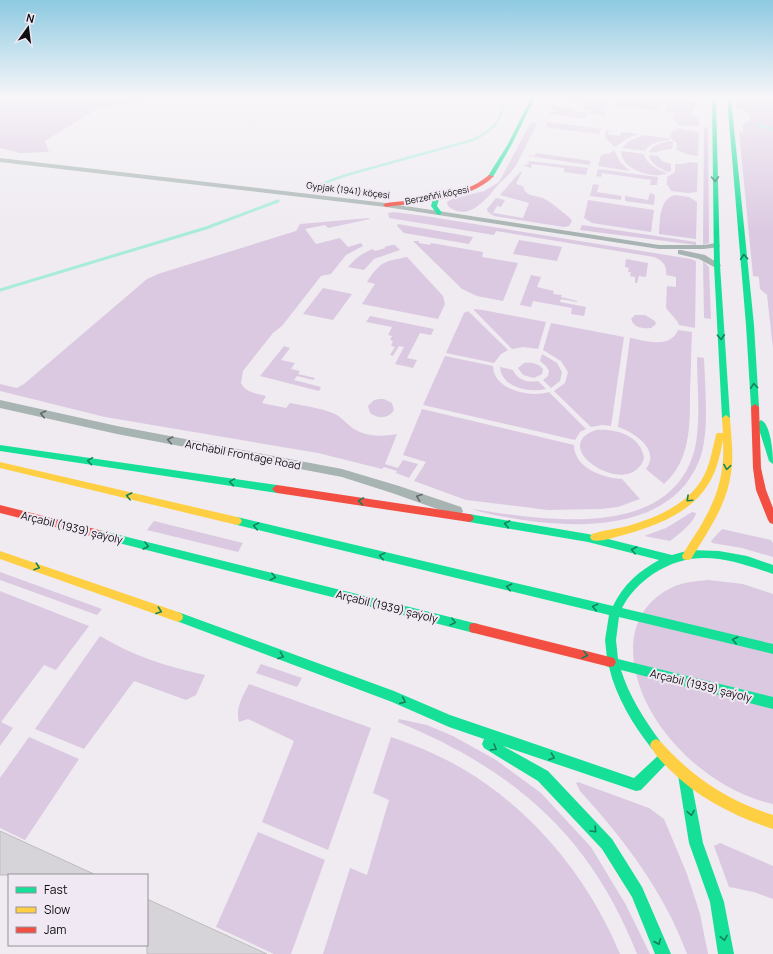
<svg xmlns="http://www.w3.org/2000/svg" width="773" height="954" font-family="Manrope,sans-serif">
<rect width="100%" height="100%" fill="#efebf1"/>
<g fill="#dbc9e1">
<path d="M0,98H152L97,109L45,141L49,152L20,153L0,148Z"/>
<path d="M587,98L609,101L605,116L589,114L590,110H583L585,102L557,99Z"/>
<path d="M616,98H656L661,100L660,111L614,106Z"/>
<path d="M736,98H773V348L767,295L760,289L758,269L759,277L753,276L739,131L743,132V125L750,120V115L741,109L736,108Z"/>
<path d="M676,99L699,103L693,108V114L699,119V126L678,125L675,120H673L674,113L666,112L667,100Z"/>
<path d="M553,106L573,108V111L587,113L585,118L584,119L549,114L550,112H555L556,110L551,109Z"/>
<path d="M531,122L537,123C530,137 523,153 515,167C510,174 504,179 498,185C486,199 468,223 448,206L447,202L452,199L484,191L499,182Z"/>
<path d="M547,122L601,129L599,134L545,127Z"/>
<path d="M704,127L708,128L709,243L703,245Z"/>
<path d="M677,128L699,132L698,156L690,155L676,150L677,143L670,138L672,131H674Z"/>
<path d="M606,130L615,131L608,132V134L620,136L621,132L638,134L628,138L615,147L605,138Z"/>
<path d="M643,135L667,138L670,140C661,141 650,142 645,151L622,148L629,141Z"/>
<path d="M669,141L673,142L672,149C663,149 658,153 649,152C653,144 662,143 669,141Z"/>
<path d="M614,150L620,162L630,171L598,166L601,155L610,153Z"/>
<path d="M621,151L644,154C646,164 658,170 667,173C654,180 620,169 621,151Z"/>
<path d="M536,153L591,161L589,165L529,156V155L534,156Z"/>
<path d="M649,155L658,156L662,161L671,164V171L668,172C661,169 650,164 649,155Z"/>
<path d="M526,161H529L588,168L586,175L564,172V168L532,164L531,168L524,166L525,164L528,165L529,162Z"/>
<path d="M690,162L698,163L697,192L688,193L671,191L667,184V177L675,172V164H682Z"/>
<path d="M598,169L658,177L657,185H650L651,180L602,173L601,177L596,176Z"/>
<path d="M520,172H522L516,184L523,186C525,197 535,195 543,198C550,201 562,212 569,217L572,221L569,226L564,227L494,216L488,212L487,209L496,198L505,200L501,207L497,206L493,213L523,218L529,203L500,195Z"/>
<path d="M593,184L599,185L597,192L622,196L621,200L590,196Z"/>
<path d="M650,193L655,195L654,205L625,201V196L648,200Z"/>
<path d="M675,195L689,197L697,202L696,239L659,234C660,220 659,199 675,195Z"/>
<path d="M588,200L654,210L651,232L592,223L584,218Z"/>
<path d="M394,212L425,216L691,259L696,261L695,328L679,325L677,321L666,308L667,286L676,287V277L666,275C667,265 663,261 654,257L496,231L494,235L389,218L388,213Z"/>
<path d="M368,218L370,219L328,228L325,225L305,229L316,244L340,238L348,247L361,243L363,246L346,255L331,274L321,276L282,326L273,333L243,371L241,383C246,393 256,393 266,396L262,403L286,408L290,403C305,406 322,408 335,414C341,417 345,422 350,426C363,437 381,437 397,434L385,464L398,468L403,460L418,464L409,478L396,473L397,471L384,467L382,469L318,453L105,417L0,391V384L17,388L24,384L147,279L158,274L296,231L300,224Z"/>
<path d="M398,224L473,237L469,244L404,233L397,226Z"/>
<path d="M582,225L696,242V245L580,230Z"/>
<path d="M519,240L562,247L557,261L513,254Z"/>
<path d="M413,241H419V243L430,245L431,243L483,252L482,257L518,263L503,301L477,296L462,289Z"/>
<path d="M392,245H395L400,250L374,259L364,270L348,267C356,258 362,253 373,249L375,251L386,248L384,247Z"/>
<path d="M407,257L443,296L445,304L438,319L362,304L375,284L367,282C381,261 383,262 407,257Z"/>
<path d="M626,259L648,263L646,277L639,276L637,283H635V277L630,276L631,272H628L629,268L625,267Z"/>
<path d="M703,261L709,267L711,319L704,318Z"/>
<path d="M531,275L541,277L537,287L554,291L553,294L562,295L561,297L577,301V302L561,299L560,302L586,307L584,316L571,314L572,308L533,301L531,307L520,305Z"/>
<path d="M323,288L352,294L333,320L303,314Z"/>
<path d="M473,309L483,310L546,322L538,349L523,347L512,349Z"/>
<path d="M468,311L508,350L501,354L494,363L446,353L464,313Z"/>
<path d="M635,315H645L655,321L656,324L651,328C643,329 634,328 631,319Z"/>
<path d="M370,316L434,329L431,335L420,333L407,358L417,360L413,368L395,364L404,347L399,346L393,356L390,355L395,347L391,346L393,341L390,340L392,336L388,335L392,327L366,322Z"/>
<path d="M551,323L624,337L611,426L602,425L591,427L554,391L565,383L568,372L561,361L543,350Z"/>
<path d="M678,330L692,332C691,352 691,372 690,391C690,424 691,460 664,484L646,469C661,450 634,432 618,427L630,338C646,341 670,349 678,330Z"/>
<path d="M284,346L290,348L281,360L295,363L291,369L300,371L298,374L315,378L313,380L297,376L294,380L321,387L319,391L260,376Z"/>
<path d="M542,354L557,363L562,372L560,381L551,388L543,380L548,376L549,371L546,366L540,361Z"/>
<path d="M445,356L493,366C493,390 531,398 549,392L586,429L580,432L575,440L423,405Z"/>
<path d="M697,357L704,358C705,388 710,434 699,461C672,529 584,529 523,520C506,517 489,515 472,509C543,520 672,542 695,448C701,422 697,384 697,357Z"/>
<path d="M524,363C531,362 538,363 543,369L542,374L534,378L523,375L518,368Z"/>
<path d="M500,367L513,370C517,380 528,383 538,381L546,389C529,393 502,388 500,367Z"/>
<path d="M379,399H384L392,403L394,410C388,419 378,419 370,413L368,406L374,400Z"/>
<path d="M422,409L574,445C574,468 603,478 622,479L640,499L618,507L601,509L548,510L466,500L414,481L426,462L403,455Z"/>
<path d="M596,430C616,428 641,436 644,458C631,502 545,447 596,430Z"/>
<path d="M692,512L696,513C694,523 678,535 670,541L644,536L666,528Z"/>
<path d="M154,521L243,543L238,552L147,530Z"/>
<path d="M722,529L771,540L773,543V557L742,548L712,543L711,541Z"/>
<path d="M0,572L102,609L97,615L0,580Z"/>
<path d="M708,580L743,584L773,594V804C731,795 689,765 664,731C630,687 612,614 675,586C685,582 697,581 708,580Z"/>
<path d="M0,591L89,626L56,670L44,665L1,722L13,728L0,746Z"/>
<path d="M100,636C133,656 168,667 205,675L196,695L186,700L134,681L84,749L35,729Z"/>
<path d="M261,664L302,678L297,687L256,673Z"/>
<path d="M249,684L371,728L328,850L262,822L294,741L248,719L239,722C235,708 243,696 249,684Z"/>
<path d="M399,719L427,725L453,736L496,760L541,793L591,847L626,905L650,954H637C590,835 514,770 398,722Z"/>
<path d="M29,737L79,759L25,840L0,828V778Z"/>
<path d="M391,737C415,745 441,756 463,769C534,811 589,879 620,954H323L350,868L367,875L389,800L373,793Z"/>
<path d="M578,782L649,808L664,819L687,874L700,914L708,954H687C665,893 623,838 580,791L576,783Z"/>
<path d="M258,832L325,860L291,954H274L216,927Z"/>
<path d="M720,843L773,866V899L754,892L729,887L714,846Z"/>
</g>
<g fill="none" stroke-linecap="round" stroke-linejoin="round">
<g stroke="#a7ebd9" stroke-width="2.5">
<path d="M758,125L773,129"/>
<path d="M308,189L346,175L473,140C496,128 501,123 504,98"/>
</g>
<path stroke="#a7ebd9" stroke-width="3" d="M0,290L206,228L278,201"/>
</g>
<g fill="#d7d4d9" stroke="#bebbbf">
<path d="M0,831L96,875H0Z"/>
<path d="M147,899L267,954H147Z"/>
</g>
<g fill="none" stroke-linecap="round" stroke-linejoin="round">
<g fill="#a7b4b1" fill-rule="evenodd">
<path d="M0,158L386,203L659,245H704L716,243L720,245L719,247L704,249H659L386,207L0,162Z"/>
<path d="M678,250H681L705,255L721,265L720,267H714L699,259L678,254Z"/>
<path d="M0,400L117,426L342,469L399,486L461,507L463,511L461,515L457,516L392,493L342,477L117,434L0,408Z"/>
</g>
<g fill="#16e098" fill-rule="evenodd">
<path d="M531,98H535L512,144L493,177H489L488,176L508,144Z"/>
<path d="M712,98H716L720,265L730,418L726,421L722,418L714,265Z"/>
<path d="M727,98H731L754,325L759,407L755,410L751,407L746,325Z"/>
<path d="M439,194L442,196L439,199L437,206L442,213L439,215L437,214L431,206L433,199Z"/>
<path d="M761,420C771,424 773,454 773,464L769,461L757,423Z"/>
<path d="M0,445L277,485L280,487L282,489L280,491L277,493L0,451Z"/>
<path d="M469,514L588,534L672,555L690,550L719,551L747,556L773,565V574C730,559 694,547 653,574C640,583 629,594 622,608L773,644V654L619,617L616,640L618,659L773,697V709L621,670C629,696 644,719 660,741L662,745L660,749L656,751L652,749C633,725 616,697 609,667L606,666L604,662L607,658L605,640L609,615L237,525L234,524L232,521L234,518L237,517L613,606C623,585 639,571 659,560L588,542L469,522L466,521L464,518L466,515Z"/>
<path d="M99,530L474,623L478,624L479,628L478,632L474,633L99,538L96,537L94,534L96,531Z"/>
<path d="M178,612L394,691L450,715L634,778L661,753L665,751L669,753L671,757L669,761L641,790L636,791L503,746L548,771L612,839L642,887L671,954H655L632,897L602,849L538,781L484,748L482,744L484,739L449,727L392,702L174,620L173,617L174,614Z"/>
<path d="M684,769L689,770L690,775L703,843L724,902L734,954H718L710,902L689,843L678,775L679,770Z"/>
</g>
<g fill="#ffcf43" fill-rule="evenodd">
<path d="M726,415L730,418C731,436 734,455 731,473C727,505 707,533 691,559L687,560L683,559L682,556C687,546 694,537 700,527C717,498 725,474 723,440C720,455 717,470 709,483C692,512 658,525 627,534C619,536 599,543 592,540L590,537L592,534C603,530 616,529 628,526C655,518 687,505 702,479C710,466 712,450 716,435L717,433H723L722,418Z"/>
<path d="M0,462L237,517L240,518L242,521L240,524L237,525L0,468Z"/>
<path d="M0,551L178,612L182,614L183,617L182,620L178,622L0,559Z"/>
<path d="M656,739L660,741C692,777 728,801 773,815V829C734,816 698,798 669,769C662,762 654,754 650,745L652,741Z"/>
</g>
<g fill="#f24e42" fill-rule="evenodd">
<path d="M489,175L494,176C470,201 418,202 386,207L383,205L386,203C420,199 462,198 489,175Z"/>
<path d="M755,404L759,407L761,468L766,490L773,508V524L770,523L768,520L756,490L753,468L751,407Z"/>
<path d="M277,485L469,514L472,515L474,518L472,521L469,522L277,493L274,491L272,489L274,487Z"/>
<path d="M0,505L99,530L102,531L104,534L102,537L99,538L0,513Z"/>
<path d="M474,623L614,658L616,662L614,666L610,667L470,632L469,628L470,624Z"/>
</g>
</g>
<defs><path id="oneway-chevron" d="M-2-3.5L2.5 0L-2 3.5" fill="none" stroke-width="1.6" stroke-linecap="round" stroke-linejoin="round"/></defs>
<g stroke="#13825b">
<use href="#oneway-chevron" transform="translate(715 179) rotate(89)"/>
<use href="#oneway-chevron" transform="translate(744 257) rotate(-95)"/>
<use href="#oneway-chevron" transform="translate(721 337) rotate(87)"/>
<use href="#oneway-chevron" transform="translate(754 386) rotate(-94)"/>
<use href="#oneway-chevron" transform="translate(90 461) rotate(-172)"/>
<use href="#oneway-chevron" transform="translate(727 467) rotate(99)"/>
<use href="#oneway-chevron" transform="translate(232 482) rotate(-171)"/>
<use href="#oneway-chevron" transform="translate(129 496) rotate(-166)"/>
<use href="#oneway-chevron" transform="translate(689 499) rotate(137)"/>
<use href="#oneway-chevron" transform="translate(361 501) rotate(-171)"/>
<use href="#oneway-chevron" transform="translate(507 524) rotate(-170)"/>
<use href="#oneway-chevron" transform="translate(256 526) rotate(-167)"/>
<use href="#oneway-chevron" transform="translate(146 546) rotate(14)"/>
<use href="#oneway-chevron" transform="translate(634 550) rotate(-166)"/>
<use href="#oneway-chevron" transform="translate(382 556) rotate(-167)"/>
<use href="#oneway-chevron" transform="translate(37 567) rotate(19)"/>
<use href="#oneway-chevron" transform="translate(273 577) rotate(14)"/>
<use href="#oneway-chevron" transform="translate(509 587) rotate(-167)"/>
<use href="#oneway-chevron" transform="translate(595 607) rotate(-167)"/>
<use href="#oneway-chevron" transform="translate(159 611) rotate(20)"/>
<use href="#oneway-chevron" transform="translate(453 622) rotate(14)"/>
<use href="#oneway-chevron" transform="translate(735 640) rotate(-167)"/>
<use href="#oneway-chevron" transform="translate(585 655) rotate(14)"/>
<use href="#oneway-chevron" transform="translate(281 656) rotate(20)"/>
<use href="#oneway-chevron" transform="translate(403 701) rotate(24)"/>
<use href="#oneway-chevron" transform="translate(494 748) rotate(30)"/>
<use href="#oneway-chevron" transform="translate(552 757) rotate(19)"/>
<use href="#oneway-chevron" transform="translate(691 813) rotate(80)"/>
<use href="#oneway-chevron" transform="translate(594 830) rotate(47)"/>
<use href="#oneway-chevron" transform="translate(724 938) rotate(80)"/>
<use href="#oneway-chevron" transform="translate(658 942) rotate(67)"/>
</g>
<g stroke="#636969">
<use href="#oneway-chevron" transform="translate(43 414) rotate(-168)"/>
<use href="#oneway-chevron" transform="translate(170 440) rotate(-169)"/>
<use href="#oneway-chevron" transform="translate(419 497) rotate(-160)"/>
</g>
<linearGradient id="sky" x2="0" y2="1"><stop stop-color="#8ecae2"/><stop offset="0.42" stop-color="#f8f6f9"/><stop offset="1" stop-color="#f8f6f9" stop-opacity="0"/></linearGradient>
<rect width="773" height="232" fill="url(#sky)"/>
<g text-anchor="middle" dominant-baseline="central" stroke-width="4" stroke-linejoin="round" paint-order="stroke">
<g font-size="9" fill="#100e11" stroke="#f0e9f3">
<text transform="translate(348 190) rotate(7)">Gypjak (1941) köçesi</text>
<text transform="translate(437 195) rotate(-11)">Berzeňňi köçesi</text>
</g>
<g font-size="11" fill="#100e11" stroke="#f0e9f3">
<text transform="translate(243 454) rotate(11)">Archabil Frontage Road</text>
<text transform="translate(72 527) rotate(14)">Arçabil (1939) şaýoly</text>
<text transform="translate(387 606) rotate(14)">Arçabil (1939) şaýoly</text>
<text transform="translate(701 685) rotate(14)">Arçabil (1939) şaýoly</text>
</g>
</g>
<rect x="8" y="874" width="140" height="72" fill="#f0e9f3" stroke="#969199"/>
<rect x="16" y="887" width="20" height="6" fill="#16e098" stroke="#969199"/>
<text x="44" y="894" font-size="12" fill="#100e11">Fast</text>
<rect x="16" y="907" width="20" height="6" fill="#ffcf43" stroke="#969199"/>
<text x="44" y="914" font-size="12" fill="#100e11">Slow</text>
<rect x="16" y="927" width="20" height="6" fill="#f24e42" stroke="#969199"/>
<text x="44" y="934" font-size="12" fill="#100e11">Jam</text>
<g transform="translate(28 28) rotate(14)" stroke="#f0e9f3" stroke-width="3" paint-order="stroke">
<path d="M0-3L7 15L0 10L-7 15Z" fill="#100e11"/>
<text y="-6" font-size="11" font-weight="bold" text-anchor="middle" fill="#100e11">N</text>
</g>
</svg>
